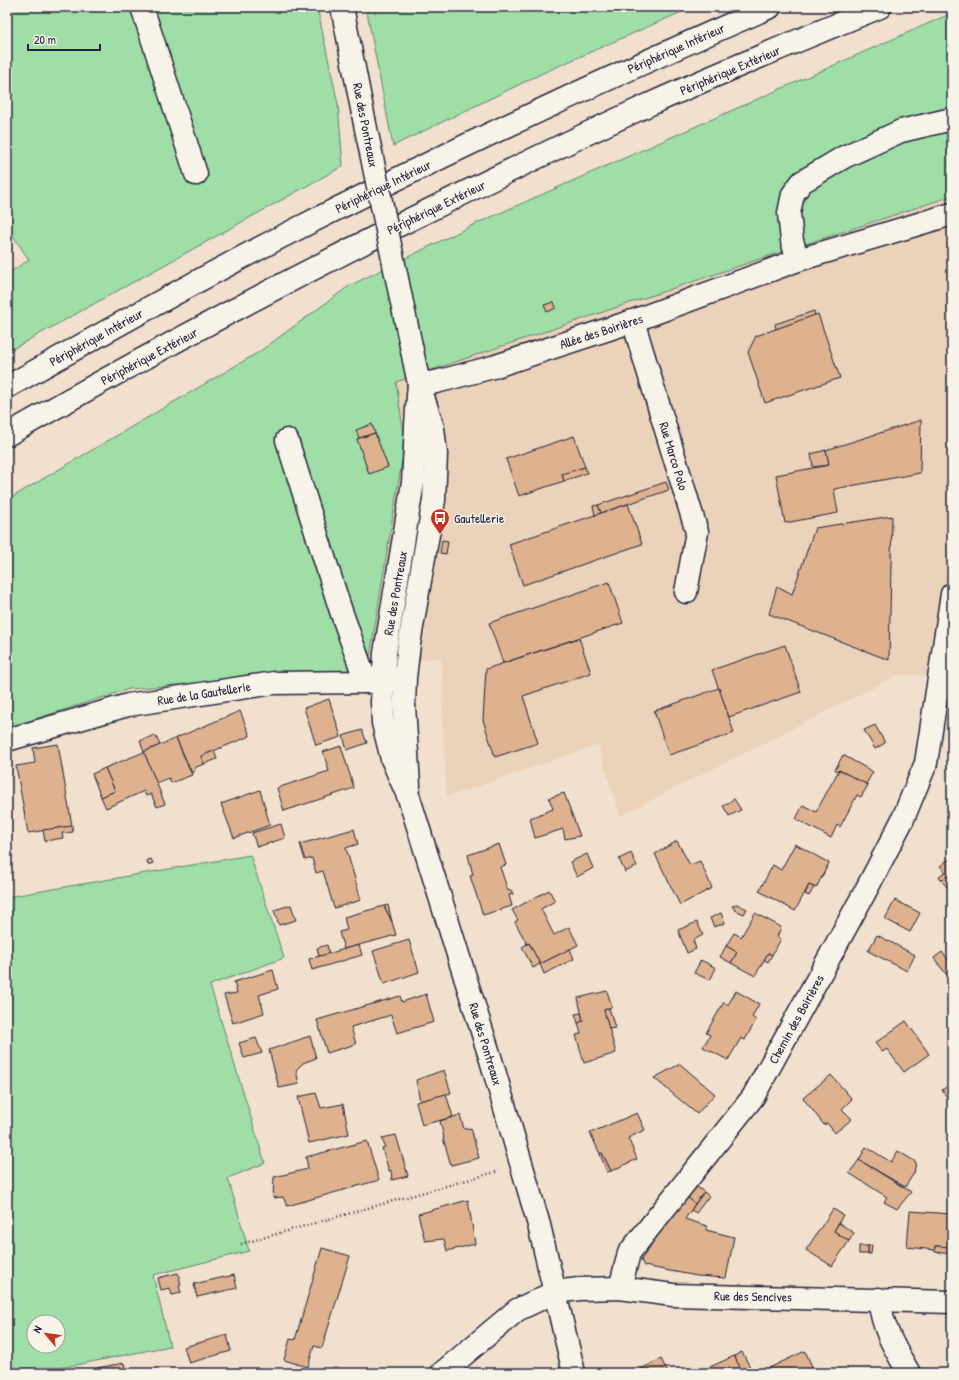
<svg xmlns="http://www.w3.org/2000/svg" width="959" height="1380" font-family="'Patrick Hand',sans-serif">
<rect width="100%" height="100%" fill="#f0e0cd"/>
<filter id="ink" filterUnits="userSpaceOnUse"><feTurbulence type="fractalNoise" baseFrequency=".025" numOctaves="2"/><feDisplacementMap in="SourceGraphic" scale="8" xChannelSelector="R" yChannelSelector="G"/><feConvolveMatrix kernelMatrix="1 2 1 2 8 2 1 2 1" color-interpolation-filters="sRGB"/></filter>
<g filter="url(#ink)">
<path fill="#ebd2ba" d="M952,196V675H898L620,816L598,745L447,797L442,719L443,681L441,657L368,668L405,442L395,382L754,261Z"/>
<g fill="#9fdea7" stroke="#608071" fill-rule="evenodd">
<path d="M7,7H317L338,104L343,166L7,352V274L29,260L7,226Z"/>
<path d="M366,7H693L545,72L393,146Z"/>
<path d="M952,13V196L754,261L396,382L405,442L368,668L345,671L129,689L7,728V500L259,352L349,286L473,225Z"/>
<path d="M250,855L284,958L210,985L265,1163L228,1178L249,1251L153,1275L170,1346L36,1373H7V897ZM34,1322H58V1346H34Z"/>
</g>
<g fill="#deb28e" stroke="#22223b">
<path d="M554,302L556,308L547,312L544,305Z"/>
<path d="M814,311L815,316L776,329L775,324Z"/>
<path d="M818,314L840,378L765,403L748,352L756,336Z"/>
<path d="M921,420L920,473L834,489L838,513L785,523L776,475L829,465L826,450Z"/>
<path d="M372,424L375,433L359,438L356,430Z"/>
<path d="M375,433L388,467L369,474L357,439Z"/>
<path d="M574,436L585,467L562,474L564,481L519,496L506,459Z"/>
<path d="M826,450L829,465L813,467L811,454Z"/>
<path d="M585,467L587,473L564,481L562,474Z"/>
<path d="M666,482L669,490L601,513L598,505Z"/>
<path d="M628,504L642,544L523,585L509,544Z"/>
<path d="M598,505L601,513L595,515L593,506Z"/>
<path d="M892,516L889,660L769,614L777,586L792,594L815,528Z"/>
<path d="M442,540L448,541L446,554L440,553Z"/>
<path d="M609,582L623,623L503,663L489,623Z"/>
<path d="M579,638L591,673L523,696L538,743L495,757L483,720L486,669Z"/>
<path d="M785,645L801,692L729,717L712,670Z"/>
<path d="M719,688L734,733L669,755L654,711Z"/>
<path d="M329,699L341,737L316,745L304,708Z"/>
<path d="M240,711L250,736L201,756L204,764L194,768L195,771L192,773L176,738Z"/>
<path d="M875,725L885,743L875,749L864,730Z"/>
<path d="M362,730L367,743L347,750L343,736Z"/>
<path d="M155,735L160,745L144,752L140,741Z"/>
<path d="M176,738L192,775L171,783L169,778L156,783L144,752Z"/>
<path d="M58,744L72,826L28,833L16,766L35,763L33,748Z"/>
<path d="M341,746L354,788L284,811L277,788L329,771L323,752Z"/>
<path d="M214,751L217,759L204,764L201,756Z"/>
<path d="M144,752L165,804L157,807L151,794L146,796L144,791L106,808L101,797L115,791L105,768Z"/>
<path d="M843,755L873,772L866,784L839,770L838,771L835,770Z"/>
<path d="M105,768L115,791L101,797L92,774Z"/>
<path d="M839,770L868,785L861,797L857,795L840,827L837,825L831,838L796,819L803,805L816,812Z"/>
<path d="M260,790L270,825L234,838L221,804Z"/>
<path d="M564,793L580,836L565,839L563,829L535,838L530,818L553,809L549,798Z"/>
<path d="M734,799L741,810L729,816L723,806Z"/>
<path d="M281,824L285,838L257,847L252,833Z"/>
<path d="M72,826L73,832L62,833L63,838L45,841L43,830Z"/>
<path d="M354,829L358,844L346,848L361,900L334,908L323,871L316,873L312,858L305,860L300,844Z"/>
<path d="M677,841L690,865L700,861L712,888L680,905L655,854Z"/>
<path d="M499,844L506,865L500,867L508,891L511,890L513,894L509,895L512,906L483,915L470,876L473,875L468,855Z"/>
<path d="M795,844L829,863L816,888L809,885L795,911L759,891L773,865L781,870Z"/>
<path d="M631,853L637,866L625,872L619,859Z"/>
<path d="M587,854L593,868L577,877L570,862Z"/>
<path d="M952,857V893L941,880L948,875L940,866Z"/>
<path d="M151,859L153,863L148,865L147,860Z"/>
<path d="M945,872L948,875L941,880L939,876Z"/>
<path d="M809,885L814,887L809,896L805,894Z"/>
<path d="M549,890L555,901L541,909L554,935L569,927L578,945L540,964L529,943L527,944L515,922L518,920L512,910Z"/>
<path d="M895,900L920,913L910,932L885,919Z"/>
<path d="M737,904L747,909L744,914L735,910L732,906Z"/>
<path d="M291,905L296,920L279,925L274,910Z"/>
<path d="M388,905L392,922L384,906Z"/>
<path d="M384,906L392,922L396,935L344,949L339,932L347,930L344,917Z"/>
<path d="M721,913L725,923L714,927L710,918Z"/>
<path d="M755,913L781,927L777,937L781,939L772,955L768,953L755,976L731,963L737,952L726,946L734,933L741,937Z"/>
<path d="M697,922L703,935L693,940L696,949L687,953L678,930Z"/>
<path d="M877,935L915,955L907,971L868,951Z"/>
<path d="M409,940L419,972L384,984L373,951Z"/>
<path d="M529,943L540,964L533,968L522,947Z"/>
<path d="M327,945L329,954L319,956L317,948Z"/>
<path d="M359,945L362,955L312,970L309,959Z"/>
<path d="M726,946L737,952L731,963L720,957Z"/>
<path d="M570,949L574,959L544,974L540,964Z"/>
<path d="M942,952L952,964V969L946,974L934,958Z"/>
<path d="M768,953L772,955L768,962L764,960Z"/>
<path d="M701,960L716,968L710,980L694,973Z"/>
<path d="M273,970L278,989L259,995L264,1013L233,1023L224,995L237,993L234,982Z"/>
<path d="M607,991L612,1007L604,1010L616,1053L584,1063L576,1035L581,1034L578,1023L583,1021L578,998Z"/>
<path d="M736,991L759,1004L752,1017L756,1020L745,1040L741,1038L728,1060L703,1047L710,1035L706,1033L724,1002L728,1005Z"/>
<path d="M426,994L434,1022L397,1033L391,1015L351,1027L356,1044L327,1053L317,1020L400,996L402,1002Z"/>
<path d="M609,1008L615,1028L609,1029L604,1010Z"/>
<path d="M581,1013L583,1021L578,1023L575,1014Z"/>
<path d="M906,1021L929,1054L904,1072L887,1049L882,1052L875,1043Z"/>
<path d="M310,1036L316,1058L303,1063L296,1070L299,1084L279,1088L269,1050Z"/>
<path d="M256,1038L262,1053L244,1058L239,1043Z"/>
<path d="M680,1064L715,1094L697,1114L654,1078Z"/>
<path d="M444,1070L451,1093L420,1101L416,1080Z"/>
<path d="M831,1075L852,1099L842,1109L852,1119L835,1133L827,1123L824,1125L803,1098Z"/>
<path d="M952,1077V1105L942,1090L949,1085L947,1081Z"/>
<path d="M316,1093L321,1108L343,1104L349,1134L309,1143L298,1097Z"/>
<path d="M446,1094L453,1117L422,1125L416,1102Z"/>
<path d="M637,1113L645,1130L628,1138L637,1159L611,1171L602,1153L600,1154L590,1133Z"/>
<path d="M460,1115L464,1129L471,1128L479,1158L451,1165L443,1138H444L440,1121Z"/>
<path d="M396,1135L408,1176L392,1180L391,1170L389,1171L382,1148L385,1147L382,1138Z"/>
<path d="M367,1141L379,1180L287,1206L283,1197L273,1198L274,1177L308,1169L306,1157Z"/>
<path d="M866,1147L891,1162L898,1151L916,1162L914,1173L905,1187L859,1160Z"/>
<path d="M602,1153L611,1171L607,1172L600,1154Z"/>
<path d="M859,1160L911,1192L897,1209L884,1202L887,1197L849,1173Z"/>
<path d="M693,1184L704,1192L695,1204L684,1194Z"/>
<path d="M704,1192L709,1196L696,1213L691,1210Z"/>
<path d="M684,1194L695,1204L685,1219L707,1226L706,1230L734,1237L726,1278L697,1276L644,1266L641,1260L651,1245L658,1230Z"/>
<path d="M468,1200L475,1244L447,1251L444,1239L425,1241L418,1214Z"/>
<path d="M833,1209L843,1215L834,1231L849,1241L832,1266L806,1250Z"/>
<path d="M910,1211L952,1214V1247L935,1246V1250L907,1247Z"/>
<path d="M839,1223L854,1233L849,1241L834,1231Z"/>
<path d="M872,1245L871,1254H868V1246Z"/>
<rect x="859" y="1246" width="9" height="8"/>
<path d="M935,1246L952,1247V1254L935,1252Z"/>
<path d="M322,1248L350,1256L322,1348L314,1346L308,1367L284,1360L290,1339L295,1340Z"/>
<path d="M178,1273L181,1285L179,1286L181,1293L172,1295L170,1288L161,1290L158,1278Z"/>
<path d="M234,1275L237,1288L197,1297L194,1284Z"/>
<path d="M227,1335L231,1351L189,1363L184,1347Z"/>
<path d="M805,1351L815,1373H767L765,1370Z"/>
<path d="M742,1352L752,1371L748,1373H743L734,1356Z"/>
<path d="M734,1356L743,1373H697Z"/>
<path d="M661,1359L668,1373H633Z"/>
<path d="M124,1363L126,1373H98L97,1368Z"/>
</g>
<g fill="none" stroke-linecap="round" stroke-linejoin="round">
<g stroke="#22223b" stroke-width="25">
<g id="minor">
<path d="M142,7L196,174"/>
<path d="M342,7L364,119"/>
<path d="M798,260L792,241L789,213L793,194L802,182L844,157L901,131L952,119"/>
<path d="M401,298L419,384L433,428L436,454L434,500L409,644L405,678L404,705L409,786"/>
<path d="M633,321L697,532L686,592"/>
<path d="M419,384L417,408L413,482L385,653L382,702L383,723L392,759L409,798L491,1060L539,1225L574,1373"/>
<path d="M419,384L436,382L493,367L633,321L798,260L952,214"/>
<path d="M287,440L340,608L366,682"/>
<path d="M7,740L128,705L274,683L366,682L396,679"/>
<path d="M620,1288L629,1253L753,1097L865,892L902,821L926,763L952,594"/>
<path d="M879,1299C883,1330 894,1347 909,1373"/>
<path d="M442,1373L517,1310L555,1292L579,1289L620,1288L673,1295L952,1302"/>
</g>
</g>
<g stroke="#22223b" stroke-width="25">
<g id="highway">
<path d="M7,387C98,336 188,285 281,237C442,155 605,78 770,7"/>
<path d="M7,435C134,362 264,293 395,227C478,186 561,145 646,106C723,71 802,39 880,7"/>
</g>
</g>
<g stroke="#22223b" stroke-width="2.5" stroke-dasharray="1 3" stroke-linecap="butt">
<path d="M949,239L952,378"/>
<path d="M241,1244L499,1171"/>
</g>
<use href="#minor" stroke="#f7f3e8" stroke-width="22"/>
<use href="#highway" stroke="#f7f3e8" stroke-width="22"/>
<g stroke="#22223b" stroke-width="25" stroke-linecap="butt">
<path id="minor-bridge" d="M364,119L401,298"/>
</g>
<use href="#minor-bridge" stroke="#f7f3e8" stroke-width="22"/>
</g>
</g>
<defs>
<g id="bus-pin" transform="scale(1)"><path d="M0 17L-7.5 6A9.5 9.5 0 1 1 7.5 6Z" fill="#c8321e" stroke="#f7f3e8"/><path d="M-5-6H5V4H4V6H2V4H-2V6H-4V4H-5ZM-3.5-4V0h7V-4ZM-3.5 1.2v1.5H-2V1.2ZM2 1.2v1.5H3.5V1.2Z" fill="#fff"/></g>
</defs>
<g fill-rule="evenodd">
<use href="#bus-pin" x="440" y="518"/>
</g>
<g text-anchor="middle" dominant-baseline="central" stroke-width="3" stroke-linejoin="round" paint-order="stroke">
<g font-size="13" fill="#22223b" stroke="#f7f3e8">
<text transform="translate(676 48) rotate(-24)">Périphérique Intérieur</text>
<text transform="translate(730 70) rotate(-23)">Périphérique Extérieur</text>
<text transform="translate(366 125) rotate(79)">Rue des Pontreaux</text>
<text transform="translate(383 186) rotate(-26)">Périphérique Intérieur</text>
<text transform="translate(436 207) rotate(-26)">Périphérique Extérieur</text>
<text transform="translate(601 331) rotate(-18)">Allée des Boirières</text>
<text transform="translate(96 337) rotate(-29)">Périphérique Intérieur</text>
<text transform="translate(149 356) rotate(-28)">Périphérique Extérieur</text>
<text transform="translate(674 456) rotate(73)">Rue Marco Polo</text>
<text transform="translate(395 593) rotate(-80)">Rue des Pontreaux</text>
<text transform="translate(204 693) rotate(-9)">Rue de la Gautellerie</text>
<text transform="translate(796 1019) rotate(-61)">Chemin des Boirières</text>
<text transform="translate(486 1044) rotate(73)">Rue des Pontreaux</text>
<text transform="translate(753 1296) rotate(1)">Rue des Sencives</text>
</g>
<g font-size="13" fill="#22223b" stroke="#f7f3e8" text-anchor="start">
<text x="454" y="518">Gautellerie</text>
</g>
</g>
<rect width="959" height="1380" fill="none" stroke="#f7f3e8" stroke-width="24"/>
<rect x="12" y="12" width="935" height="1356" fill="none" stroke="#22223b" stroke-width="1.5" filter="url(#ink)"/>
<g transform="translate(46 1334) rotate(299)"><circle r="19" fill="#f7f3e8" stroke="#a29fa3"/>
<path d="M0-3L7 15L0 10L-7 15Z" fill="#c8321e"/>
<text y="-6" font-size="11" font-weight="bold" text-anchor="middle" fill="#22223b">N</text>
</g>
<path d="M28 44v6h72v-6" fill="none" stroke="#22223b" stroke-width="2"/>
<text x="34" y="44" font-size="12" fill="#22223b" stroke="#f7f3e8" stroke-width="3" paint-order="stroke">20 m</text>
</svg>
